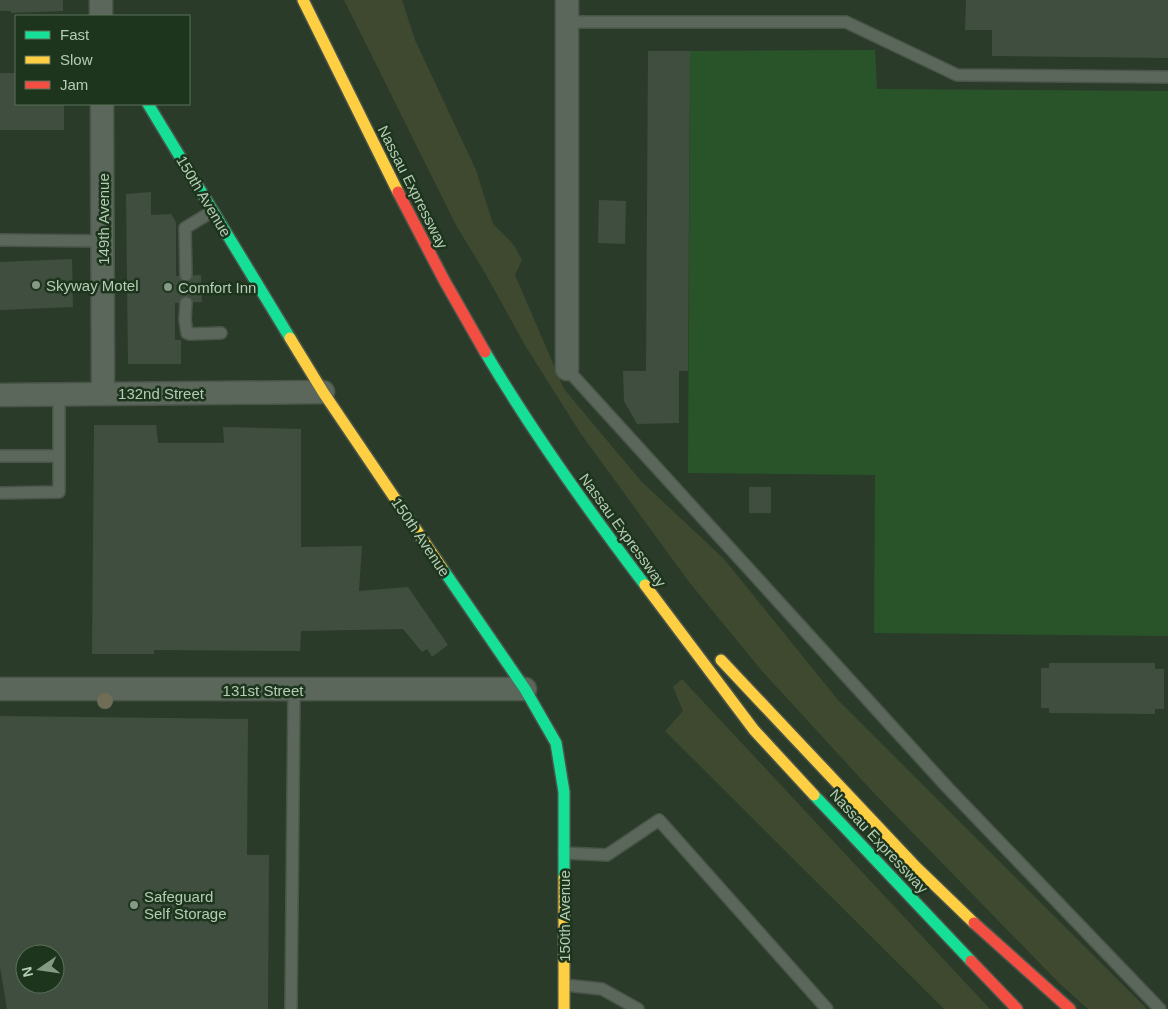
<svg xmlns="http://www.w3.org/2000/svg" width="1168" height="1009" font-family="Helvetica,sans-serif">
<rect width="100%" height="100%" fill="#2b3b2a"/>
<g fill="#3f492f">
<path d="M344,0H402L415,40L476,170L493,224L514,245L522,260L515,275L564,389L641,481L724,559L838,700L1147,1009H1088L1059,983L873,792L762,671L689,582L581,434L526,347L484,271L457,227Z"/>
<path d="M682,679L990,1009H944L665,731L683,711L673,687Z"/>
</g>
<path fill="#295429" d="M875,50L877,89L1168,91V636L874,633L875,475L688,473L690,51Z"/>
<g fill="#404e3f" fill-rule="evenodd">
<path d="M0,0H63V11L11,13V11H0Z"/>
<path d="M966,0H1168V58L992,56V30H965Z"/>
<path d="M648,51H690L688,371H679V423L637,424L624,401L623,371H646Z"/>
<path d="M0,73H16V104H64V130H0Z"/>
<path d="M151,192V215L171,214L176,222V276L201,275L202,302L175,303V340H181V364H128L126,194Z"/>
<path d="M599,200L626,201L625,244L598,243Z"/>
<path d="M72,259L73,307L0,310V262Z"/>
<path d="M94,425H156L158,443H224L223,427L301,429V547L362,546L359,591L408,587L448,645L432,657L427,649L422,652L403,629L301,631L300,651L154,650V654H92Z"/>
<rect x="749" y="487" width="22" height="26"/>
<path d="M1049,663H1155V669H1164V709H1155V714L1049,713V708H1041V668H1049Z"/>
<path d="M0,716L248,719L247,855H269L268,1009H7L0,967ZM25,954H55V984H25Z"/>
</g>
<g fill="none" stroke-linecap="round" stroke-linejoin="round">
<g stroke="#495549" stroke-width="14">
<g id="lane">
<path d="M567,22H846L957,75L1168,77"/>
<path d="M0,240L103,241"/>
<path d="M186,275L185,228L213,211"/>
<path d="M186,303L185,320L187,333L190,334L221,333"/>
<path d="M567,369L947,787L1160,1009"/>
<path d="M0,456H59"/>
<path d="M0,493L59,492V394"/>
<path d="M564,853L607,855L659,820L827,1009"/>
<path d="M564,985L602,989L638,1009"/>
<path d="M291,1009L294,690"/>
</g>
</g>
<g stroke="#495549" stroke-width="25">
<g id="street">
<path d="M101,0V16"/>
<path d="M102,104L103,393"/>
<path d="M567,369V0"/>
<path d="M0,395L323,392"/>
<path d="M0,689H525"/>
</g>
</g>
<g stroke="#495549" stroke-width="14">
<g id="fast">
<path d="M148,104L290,338"/>
<path d="M485,352C533,433 588,510 645,585"/>
<path d="M442,568L525,689L556,743L564,792V878"/>
<path d="M814,795L971,961"/>
</g>
</g>
<g stroke="#495549" stroke-width="14">
<g id="slow">
<path d="M303,0L398,192"/>
<path d="M290,338L323,392L442,568"/>
<path d="M645,585L754,730L814,795"/>
<path d="M721,660L916,867L974,923"/>
<path d="M564,878V1009"/>
</g>
</g>
<g stroke="#495549" stroke-width="14">
<g id="jam">
<path d="M398,192L444,280L485,352"/>
<path d="M974,923L1070,1009"/>
<path d="M971,961L1017,1009"/>
</g>
</g>
<use href="#lane" stroke="#5b675b" stroke-width="11"/>
<use href="#street" stroke="#5b675b" stroke-width="22"/>
<use href="#fast" stroke="#16e098" stroke-width="11"/>
<use href="#slow" stroke="#ffcf43" stroke-width="11"/>
<use href="#jam" stroke="#f24e42" stroke-width="11"/>
</g>
<circle fill="#6f6d56" cx="105" cy="701" r="8"/>
<g fill="#859984" stroke="#1d351d" stroke-width="2">
<circle cx="36" cy="285" r="5"/>
<circle cx="168" cy="287" r="5"/>
<circle cx="134" cy="905" r="5"/>
</g>
<g text-anchor="middle" dominant-baseline="central" stroke-width="5" stroke-linejoin="round" paint-order="stroke">
<g font-size="15" fill="#b5cbb5" stroke="#1d351d">
<text transform="translate(413 187) rotate(63)">Nassau Expressway</text>
<text transform="translate(204 196) rotate(59)">150th Avenue</text>
<text transform="translate(103 219) rotate(-90)">149th Avenue</text>
<text x="161" y="393">132nd Street</text>
<text transform="translate(623 530) rotate(54)">Nassau Expressway</text>
<text transform="translate(421 537) rotate(56)">150th Avenue</text>
<text x="263" y="690">131st Street</text>
<text transform="translate(879 841) rotate(47)">Nassau Expressway</text>
<text transform="translate(564 916) rotate(-90)">150th Avenue</text>
</g>
<g font-size="15" fill="#b5cbb5" stroke="#1d351d" text-anchor="start">
<text x="46" y="285">Skyway Motel</text>
<text x="178" y="287">Comfort Inn</text>
<text x="144" y="896">Safeguard<tspan x="144" dy="17">Self Storage</tspan></text>
</g>
</g>
<rect x="15" y="15" width="175" height="90" fill="#1d351d" stroke="#5a715a"/>
<rect x="25" y="31" width="25" height="8" fill="#16e098" stroke="#5a715a"/>
<text x="60" y="40" font-size="15" fill="#b5cbb5">Fast</text>
<rect x="25" y="56" width="25" height="8" fill="#ffcf43" stroke="#5a715a"/>
<text x="60" y="65" font-size="15" fill="#b5cbb5">Slow</text>
<rect x="25" y="81" width="25" height="8" fill="#f24e42" stroke="#5a715a"/>
<text x="60" y="90" font-size="15" fill="#b5cbb5">Jam</text>
<g transform="translate(40 969) rotate(257)"><circle r="24" fill="#1d351d" stroke="#5a715a"/>
<path d="M0-4L9 19L0 12L-9 19Z" fill="#859984"/>
<text y="-8" font-size="14" font-weight="bold" text-anchor="middle" fill="#b5cbb5">N</text>
</g>
</svg>
